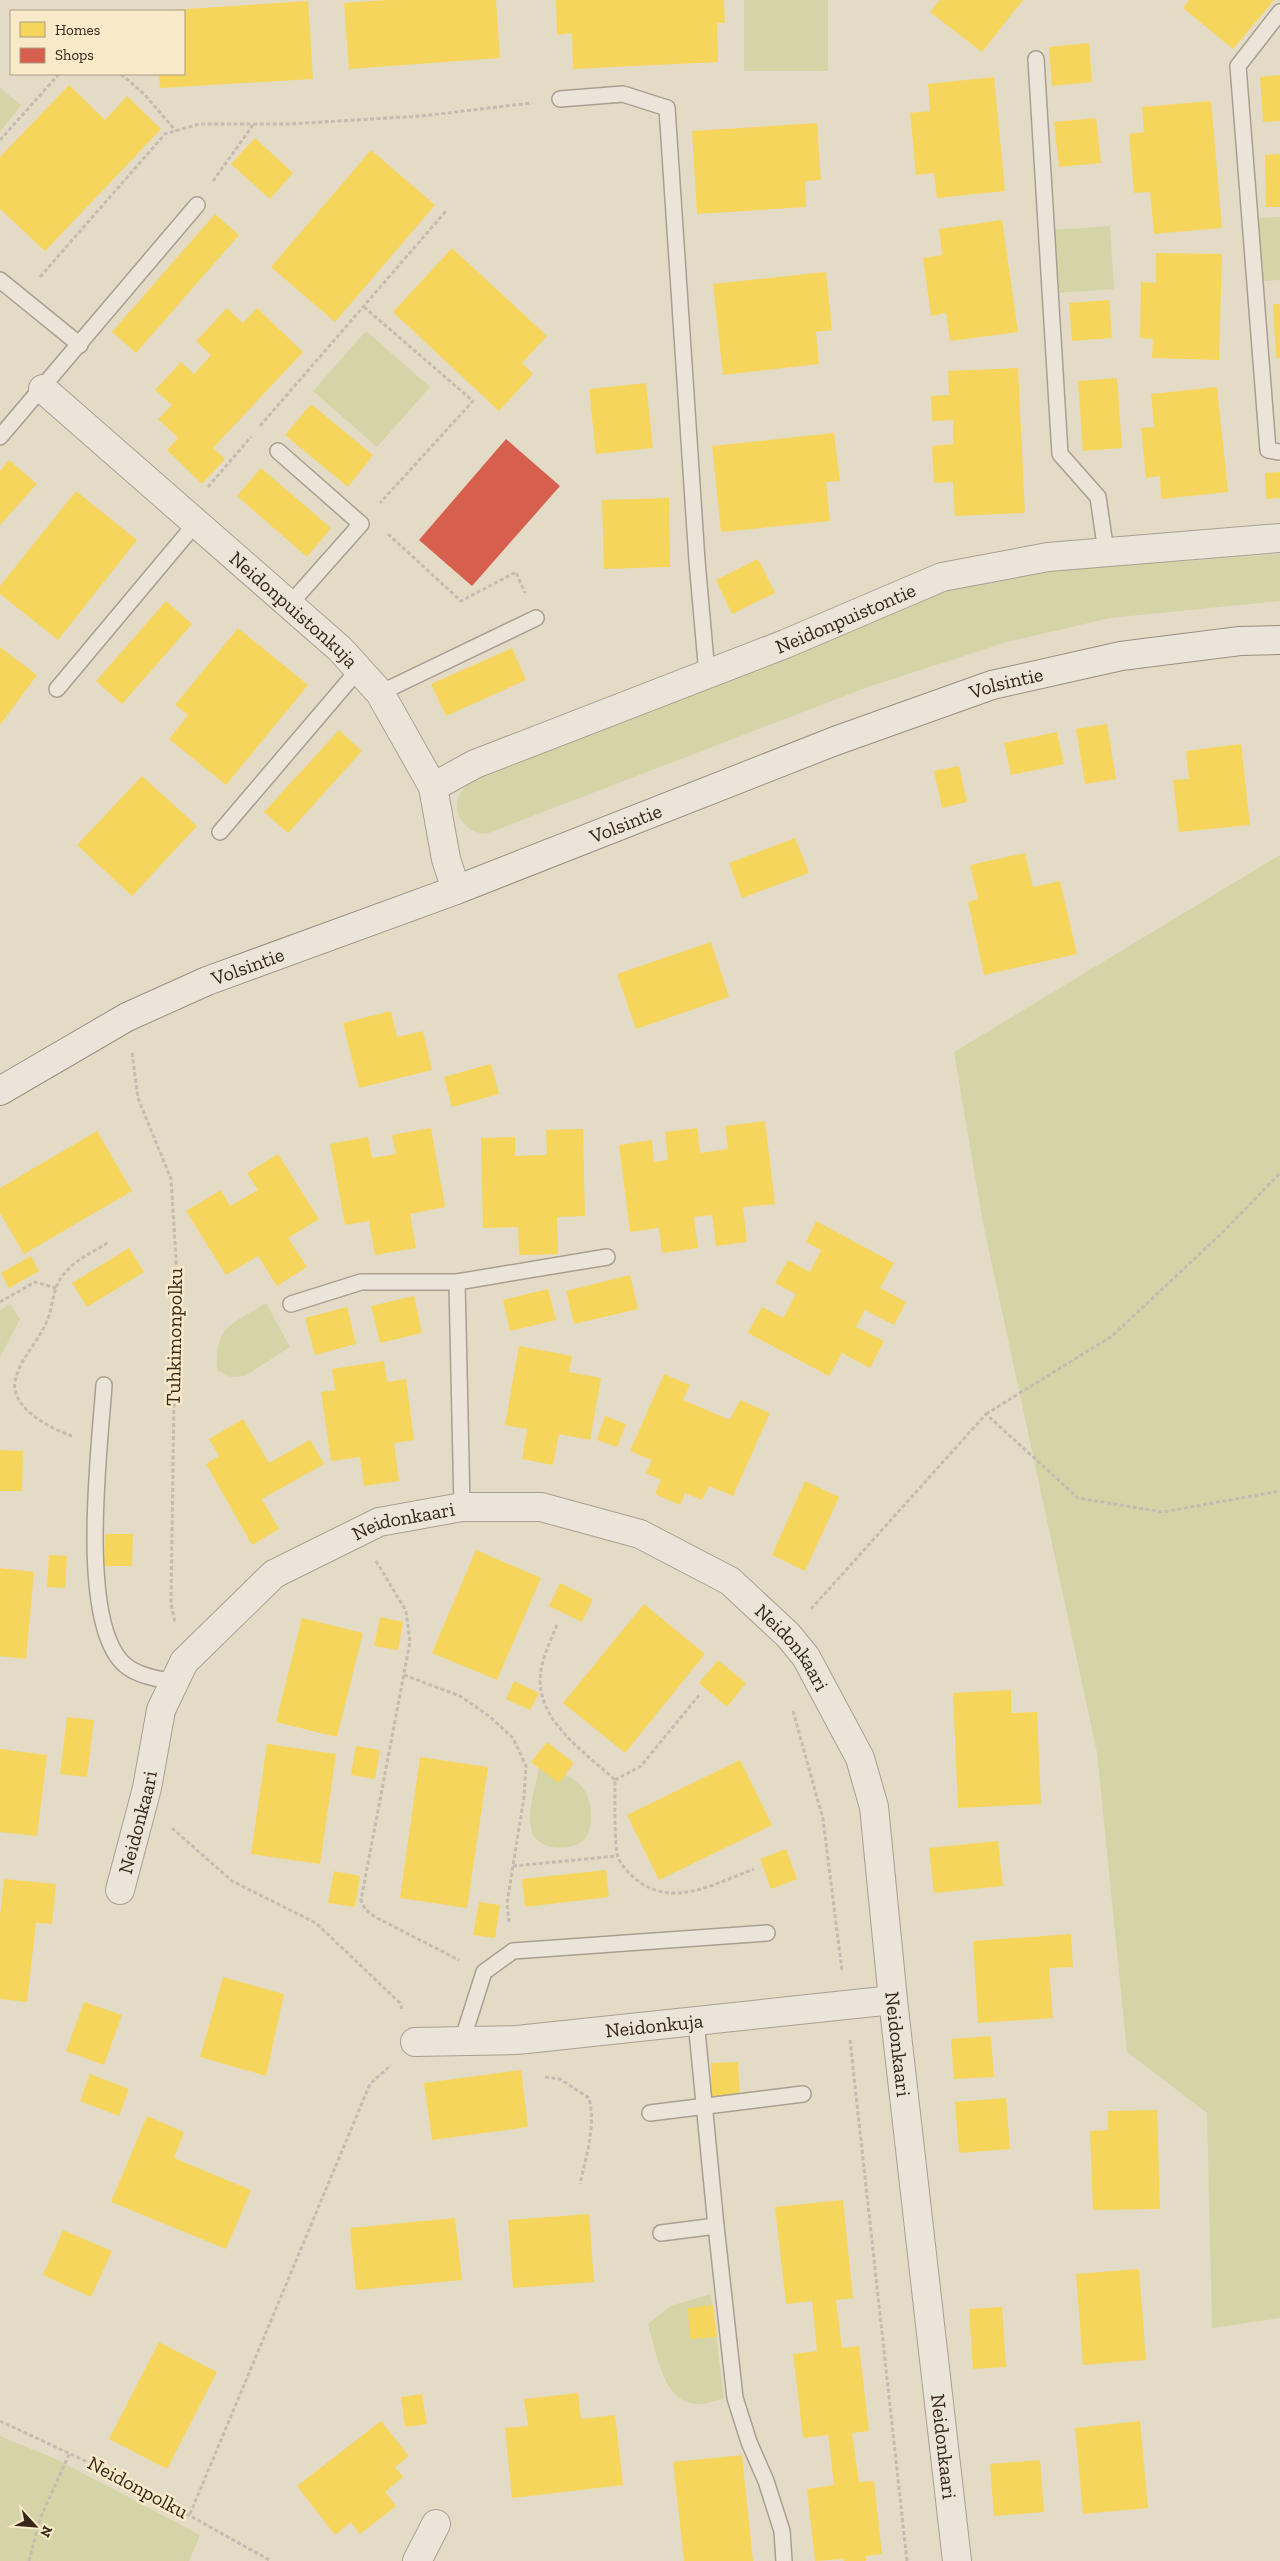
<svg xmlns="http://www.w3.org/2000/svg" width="1280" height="2561" font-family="'Zilla Slab',serif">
<rect width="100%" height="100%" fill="#e4dbc6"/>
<g fill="#d5d4a7">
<rect x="744" y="0" width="84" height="71"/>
<path d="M0,88L21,105L0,132Z"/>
<path d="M1280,217V280L1262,281L1258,218Z"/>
<path d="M1110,226L1114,289L1057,293L1053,230Z"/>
<path d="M366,331L430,387L377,447L313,391Z"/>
<path d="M1280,554V601L1110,618L1007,642L868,687L486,834C463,833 447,808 464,789C468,784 476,781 481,778L943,589L994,575Z"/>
<path d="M1280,855V2318L1212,2328L1207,2113L1127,2052L1097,1753L983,1223L954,1052Z"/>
<path d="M266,1303L290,1347L245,1376L231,1377L217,1370C215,1325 232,1324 266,1303Z"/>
<path d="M10,1304L20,1319L0,1357V1310Z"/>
<path d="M539,1768C569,1774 591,1781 591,1817C591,1823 589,1834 585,1839C573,1852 538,1851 532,1832C526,1813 536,1786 539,1768Z"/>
<path d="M711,2294L724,2399C717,2400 709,2403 701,2404C663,2407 656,2350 648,2324L670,2306Z"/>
<path d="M0,2436L58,2460L200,2535L189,2561H0Z"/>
</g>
<g fill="#f6d55c">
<path d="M387,0H496L500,58L349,69L344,3Z"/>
<path d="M556,0H724L725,23H717L718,62L573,69L572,33L557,35Z"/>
<path d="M940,0H1023L982,52L930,12Z"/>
<path d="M1189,0H1274L1233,49L1183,8Z"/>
<path d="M308,1L313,79L160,88L159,74H184V11L171,10Z"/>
<path d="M1089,43L1092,82L1052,86L1049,47Z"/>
<path d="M1280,75V121L1263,122L1260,77Z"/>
<path d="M994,77L1005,191L937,198L934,173L916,175L910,113L930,111L928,84Z"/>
<path d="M69,85L105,120L127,96L161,129L45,251L0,209V157Z"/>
<path d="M1211,101L1222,228L1154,234L1150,192L1134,193L1129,134L1144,132L1142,107Z"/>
<path d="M1096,118L1101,163L1059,167L1054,122Z"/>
<path d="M817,123L821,180L805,181L806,207L697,214L692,131Z"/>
<path d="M255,138L293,173L270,199L231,164Z"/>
<path d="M371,150L435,205L335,322L271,267Z"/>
<path d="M1280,154V207H1266L1265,155Z"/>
<path d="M215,214L239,235L136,353L112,332Z"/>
<path d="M1002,220L1018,332L950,341L946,313L931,316L923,258L942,255L939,229Z"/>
<path d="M452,248L547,336L522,363L533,374L499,411L393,312Z"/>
<path d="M1156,253L1222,254L1219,360L1152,358L1153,339L1140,338L1141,282L1156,283Z"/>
<path d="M826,272L832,330L816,332L819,364L723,375L713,284Z"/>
<path d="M1109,300L1112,338L1072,341L1069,303Z"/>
<path d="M1273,304H1280V358H1276Z"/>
<path d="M227,308L243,323L257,308L303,352L213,448L225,459L202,484L167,450L178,438L158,419L172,405L155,390L181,362L194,374L211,355L196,341Z"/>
<path d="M1018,368L1025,513L955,516L953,482L934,483L932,446L953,444V420L932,421L931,396L949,395L948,371Z"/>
<path d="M1117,378L1122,448L1083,451L1078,381Z"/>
<path d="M646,383L653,448L596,454L589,389Z"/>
<path d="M1217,387L1228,492L1161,499L1160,476L1146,478L1141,428L1154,427L1151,394Z"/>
<path d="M311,404L373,455L348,487L285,435Z"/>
<path d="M834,433L840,481L826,482L830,521L721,532L712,446Z"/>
<path d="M9,460L37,484L0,525V471Z"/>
<path d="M261,468L331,528L307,557L237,496Z"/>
<path d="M1280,472V498L1266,499L1265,473Z"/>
<path d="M76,491L137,540L58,640L0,594V586Z"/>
<path d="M669,498L670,567L604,569L602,500Z"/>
<path d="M758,559L775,593L732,614L716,580Z"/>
<path d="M166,601L192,624L122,704L96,681Z"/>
<path d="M238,628L308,685L226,785L169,739L188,715L175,705Z"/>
<path d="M0,647L37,675L0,725Z"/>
<path d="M512,648L526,680L446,716L431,684Z"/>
<path d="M1107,724L1116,779L1085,784L1076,729Z"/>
<path d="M339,730L362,751L288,833L264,812Z"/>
<path d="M1057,732L1064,764L1011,775L1004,743Z"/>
<path d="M1241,744L1250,825L1179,832L1173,780L1189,779L1186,751Z"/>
<path d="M959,766L967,802L942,808L934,771Z"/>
<path d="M142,776L197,826L132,896L77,845Z"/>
<path d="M795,838L809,873L742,898L729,863Z"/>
<path d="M1025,853L1033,887L1060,881L1077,954L984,975L968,902L978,899L970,865Z"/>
<path d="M711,942L729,997L636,1029L617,974Z"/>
<path d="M391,1011L397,1037L423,1031L432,1070L359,1088L343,1023Z"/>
<path d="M491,1064L499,1094L452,1107L444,1077Z"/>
<path d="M765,1121L775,1204L743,1207L747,1242L716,1246L712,1215L694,1217L698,1248L662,1253L659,1228L630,1232L619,1145L652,1140L654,1162L668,1160L665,1132L697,1128L700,1153L728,1149L725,1126Z"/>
<path d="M431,1128L445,1207L410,1214L416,1248L375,1255L369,1221L345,1225L330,1144L368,1137L372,1158L396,1154L392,1135Z"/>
<path d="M583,1129L585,1216L557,1217L558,1254L519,1255L518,1227L483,1228L481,1138L515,1137V1156L547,1155L546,1130Z"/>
<path d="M97,1131L132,1191L24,1254L0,1213V1188Z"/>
<path d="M278,1154L319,1219L288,1238L307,1267L277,1286L258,1256L226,1275L186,1211L221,1190L230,1206L258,1190L247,1173Z"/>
<path d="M816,1221L894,1263L880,1288L906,1302L894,1325L865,1310L856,1327L884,1341L870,1368L842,1353L829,1376L748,1333L762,1307L783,1318L796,1294L775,1283L788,1260L810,1272L821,1250L806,1242Z"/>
<path d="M129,1248L144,1272L87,1307L72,1283Z"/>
<path d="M31,1256L39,1271L9,1288L1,1273Z"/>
<path d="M630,1275L638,1309L574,1324L566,1291Z"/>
<path d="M548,1289L556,1320L510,1331L503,1300Z"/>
<path d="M414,1296L422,1333L380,1343L371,1306Z"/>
<path d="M347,1307L356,1344L315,1355L305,1318Z"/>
<path d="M519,1346L572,1356L569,1372L601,1378L590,1440L559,1434L553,1465L522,1459L527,1429L505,1425Z"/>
<path d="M384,1361L387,1382L406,1379L414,1440L394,1443L399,1481L364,1486L360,1457L331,1461L321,1392L335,1390L332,1369Z"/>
<path d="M664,1374L690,1385L683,1400L730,1420L740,1400L770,1413L733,1496L709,1486L702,1500L685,1493L680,1505L655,1494L661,1480L646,1473L652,1460L630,1451Z"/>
<path d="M605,1416L626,1424L617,1447L597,1440Z"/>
<path d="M243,1419L269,1463L310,1440L324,1464L262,1499L279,1529L252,1545L206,1464L219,1456L209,1439Z"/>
<path d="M0,1450L23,1451L22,1491H0Z"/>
<path d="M805,1481L839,1497L805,1571L772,1555Z"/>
<path d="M105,1534H133L132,1566H104Z"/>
<path d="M476,1550L541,1578L497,1680L432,1653Z"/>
<path d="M49,1555L67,1556L65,1588L47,1587Z"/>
<path d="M0,1568L34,1572L26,1659L0,1656Z"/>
<path d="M560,1583L593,1599L582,1622L549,1606Z"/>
<path d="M644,1604L705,1654L625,1753L563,1703Z"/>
<path d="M380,1617L403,1622L398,1650L374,1646Z"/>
<path d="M302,1618L363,1633L337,1737L276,1722Z"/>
<path d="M718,1660L746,1683L727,1707L699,1683Z"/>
<path d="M514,1681L539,1693L530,1710L506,1699Z"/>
<path d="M1011,1690V1713L1037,1712L1041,1804L958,1808L953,1693Z"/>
<path d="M67,1717L94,1720L87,1777L60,1774Z"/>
<path d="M547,1742L574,1763L559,1783L531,1762Z"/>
<path d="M267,1744L336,1754L320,1864L251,1854Z"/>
<path d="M356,1746L380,1750L375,1779L351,1775Z"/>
<path d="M0,1749L47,1755L37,1836L0,1832Z"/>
<path d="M420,1757L488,1767L467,1908L400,1898Z"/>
<path d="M740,1760L772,1825L659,1880L627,1815Z"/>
<path d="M998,1841L1003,1886L934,1893L929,1848Z"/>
<path d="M786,1849L797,1879L771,1889L760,1859Z"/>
<path d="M606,1870L609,1897L525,1907L522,1879Z"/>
<path d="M334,1871L360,1876L355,1907L328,1903Z"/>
<path d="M4,1879L56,1884L52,1924L36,1923L27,2002L0,1999V1917Z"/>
<path d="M479,1902L500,1905L495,1938L473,1935Z"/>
<path d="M1071,1934L1073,1967L1049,1968L1053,2018L978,2023L973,1941Z"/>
<path d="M223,1977L284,1994L266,2076L200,2057Z"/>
<path d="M84,2002L122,2015L104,2065L66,2051Z"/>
<path d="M991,2036L994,2077L954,2079L951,2039Z"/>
<path d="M738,2062L740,2097L712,2098L711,2063Z"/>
<path d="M521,2070L528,2127L432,2140L424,2083Z"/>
<path d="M90,2074L129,2089L119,2116L80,2101Z"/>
<path d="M1006,2098L1010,2149L959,2153L955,2102Z"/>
<path d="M1157,2110L1160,2209L1093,2210L1090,2131L1108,2130V2111Z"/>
<path d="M147,2116L184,2132L174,2158L251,2190L226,2249L111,2202Z"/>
<path d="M843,2200L853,2298L836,2300L842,2348L859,2346L869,2431L852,2433L859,2482L874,2481L882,2554L866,2556V2561H844V2559L815,2561L807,2489L834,2485L828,2435L803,2438L793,2354L817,2351L812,2301L786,2304L775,2207Z"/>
<path d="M589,2214L594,2282L513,2288L508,2220Z"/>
<path d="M455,2218L462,2280L356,2290L350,2228Z"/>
<path d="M63,2230L112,2251L91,2297L43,2275Z"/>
<path d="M1139,2269L1146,2360L1083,2365L1076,2274Z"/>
<path d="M713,2305L717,2337L690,2339L688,2308Z"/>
<path d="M1002,2307L1006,2367L973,2369L969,2309Z"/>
<path d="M159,2342L217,2372L167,2469L109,2439Z"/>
<path d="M578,2393L581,2419L615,2415L623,2485L512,2498L505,2428L528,2426L524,2399Z"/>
<path d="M422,2394L427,2424L405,2427L401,2397Z"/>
<path d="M381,2421L409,2456L395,2467L403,2477L385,2492L396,2506L360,2534L351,2522L335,2535L297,2486Z"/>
<path d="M1140,2421L1148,2508L1083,2514L1075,2428Z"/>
<path d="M742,2455L753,2561H684L673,2462Z"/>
<path d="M1040,2460L1044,2512L994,2516L990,2464Z"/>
</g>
<path fill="#d6604d" d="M506,439L560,486L472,586L419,540Z"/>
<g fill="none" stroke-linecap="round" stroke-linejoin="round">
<g stroke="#a89f90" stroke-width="18">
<g id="lane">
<path d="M1280,12L1238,66L1268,450L1280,452"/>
<path d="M1036,59L1060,454L1098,497L1106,552"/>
<path d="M560,99L623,94L667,108L697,561L707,674"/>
<path d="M0,280L80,345"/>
<path d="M0,437L197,205"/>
<path d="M278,451L361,524L290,604"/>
<path d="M57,689L196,523"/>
<path d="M380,693L536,618"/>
<path d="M220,832L359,669"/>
<path d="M457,1282L462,1507"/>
<path d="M291,1304L361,1282H457L607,1257"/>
<path d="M104,1385C100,1446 77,1623 125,1665C138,1676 158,1679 174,1682"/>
<path d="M462,2041L484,1972L513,1951L767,1933"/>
<path d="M650,2113L803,2094"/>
<path d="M716,2226L735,2398L749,2442L766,2481L782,2531L784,2561"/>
<path d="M661,2233L716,2226L696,2021"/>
</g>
</g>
<g stroke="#a89f90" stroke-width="30">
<g id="street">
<path id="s1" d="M43,389L340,649L380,693L433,787L446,859L456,890"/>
<path id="s2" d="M433,787L475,764L785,644L942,577L1048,557L1280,538"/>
<path id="s3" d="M120,1890L147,1788L161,1710L184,1662L274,1574L379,1522L462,1507H541L640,1534L730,1581L788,1635L806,1657L860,1758L874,1807L893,2000L957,2561"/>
<path id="s4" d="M415,2042L517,2040L893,2000"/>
<path d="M417,2561L436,2524"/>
</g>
</g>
<g stroke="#988f80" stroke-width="30">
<g id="secondary">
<path id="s5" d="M0,1091L127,1017L207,981L456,890L835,741L992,685L1121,656L1240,641L1280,640"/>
</g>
</g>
<g stroke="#c4bcb0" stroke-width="3" stroke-dasharray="4 2.5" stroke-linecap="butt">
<path d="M121,74L144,94L176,131"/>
<path d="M0,140L59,74"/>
<path d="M213,181L253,125"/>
<path d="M40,277L165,134L199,124H289L421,116L532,103"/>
<path d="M364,307L473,401L380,503"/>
<path d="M260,426L446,211"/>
<path d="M208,487L251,437"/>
<path d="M388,534L461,601L516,572L525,593"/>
<path d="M132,1053L138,1098L171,1179L176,1258L171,1604L175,1622"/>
<path d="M0,1302L35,1282L56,1288"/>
<path d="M986,1414L1112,1336L1222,1233L1280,1173"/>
<path d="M72,1436C52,1429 11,1409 15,1382C19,1359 39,1341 47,1321C52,1310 52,1298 56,1288C65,1264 88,1255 109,1242"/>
<path d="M376,1561L406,1611L410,1642L361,1900L365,1909L375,1917L459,1960"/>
<path d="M811,1609L986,1414L1078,1498L1163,1512L1280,1491"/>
<path d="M557,1625C550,1642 540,1662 540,1681C541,1724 586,1753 615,1780C615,1794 614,1848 618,1857C622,1867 632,1877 641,1883C677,1907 718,1882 754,1869"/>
<path d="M404,1675L460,1696L489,1716L513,1738L526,1766L524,1797L507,1903L509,1923"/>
<path d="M793,1711L823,1819L842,1971"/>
<path d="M615,1780L641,1766L700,1694"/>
<path d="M172,1828L232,1881L316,1923L400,2003L402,2009"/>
<path d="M513,1866L617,1856"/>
<path d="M850,2040L907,2561"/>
<path d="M545,2077L560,2079L589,2098C596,2127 586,2156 580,2184"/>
<path d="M0,2421L124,2479L271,2561"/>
<path d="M190,2514L370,2084L391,2065"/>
<path d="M29,2561L40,2519L70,2452"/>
</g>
<use href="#lane" stroke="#ebe5d9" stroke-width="15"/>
<use href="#street" stroke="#ebe5d9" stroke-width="28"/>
<use href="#secondary" stroke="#ebe5d9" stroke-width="28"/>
</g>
<g text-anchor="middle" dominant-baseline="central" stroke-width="5" stroke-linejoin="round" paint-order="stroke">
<g font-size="20" fill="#362719" stroke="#f8eac9">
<text stroke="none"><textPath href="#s1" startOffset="334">Neidonpuistonkuja</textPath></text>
<text stroke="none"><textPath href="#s2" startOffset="446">Neidonpuistontie</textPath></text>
<text stroke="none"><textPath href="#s5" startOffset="1088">Volsintie</textPath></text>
<text stroke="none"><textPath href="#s5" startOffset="682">Volsintie</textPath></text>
<text stroke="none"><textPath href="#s5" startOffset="278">Volsintie</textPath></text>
<text transform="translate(174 1337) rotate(-89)">Tuhkimonpolku</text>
<text stroke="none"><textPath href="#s3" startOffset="505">Neidonkaari</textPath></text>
<text stroke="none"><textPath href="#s3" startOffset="940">Neidonkaari</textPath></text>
<text stroke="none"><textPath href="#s3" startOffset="70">Neidonkaari</textPath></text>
<text stroke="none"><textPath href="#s4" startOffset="240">Neidonkuja</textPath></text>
<text stroke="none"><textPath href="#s3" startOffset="1360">Neidonkaari</textPath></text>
<text stroke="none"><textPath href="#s3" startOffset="1765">Neidonkaari</textPath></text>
<text transform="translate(138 2487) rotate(28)">Neidonpolku</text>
</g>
</g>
<rect x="10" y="10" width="175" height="65" fill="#f8eac9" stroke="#aa9c83"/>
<rect x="20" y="22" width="25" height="15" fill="#f6d55c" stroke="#aa9c83"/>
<text x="55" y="35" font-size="15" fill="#362719">Homes</text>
<rect x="20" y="48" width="25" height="15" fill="#d6604d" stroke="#aa9c83"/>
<text x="55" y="60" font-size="15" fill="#362719">Shops</text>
<g transform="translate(35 2526) rotate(116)" stroke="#f8eac9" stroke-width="4" paint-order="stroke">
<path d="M0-4L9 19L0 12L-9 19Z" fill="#362719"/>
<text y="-8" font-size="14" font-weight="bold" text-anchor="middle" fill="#362719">N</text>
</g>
</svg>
